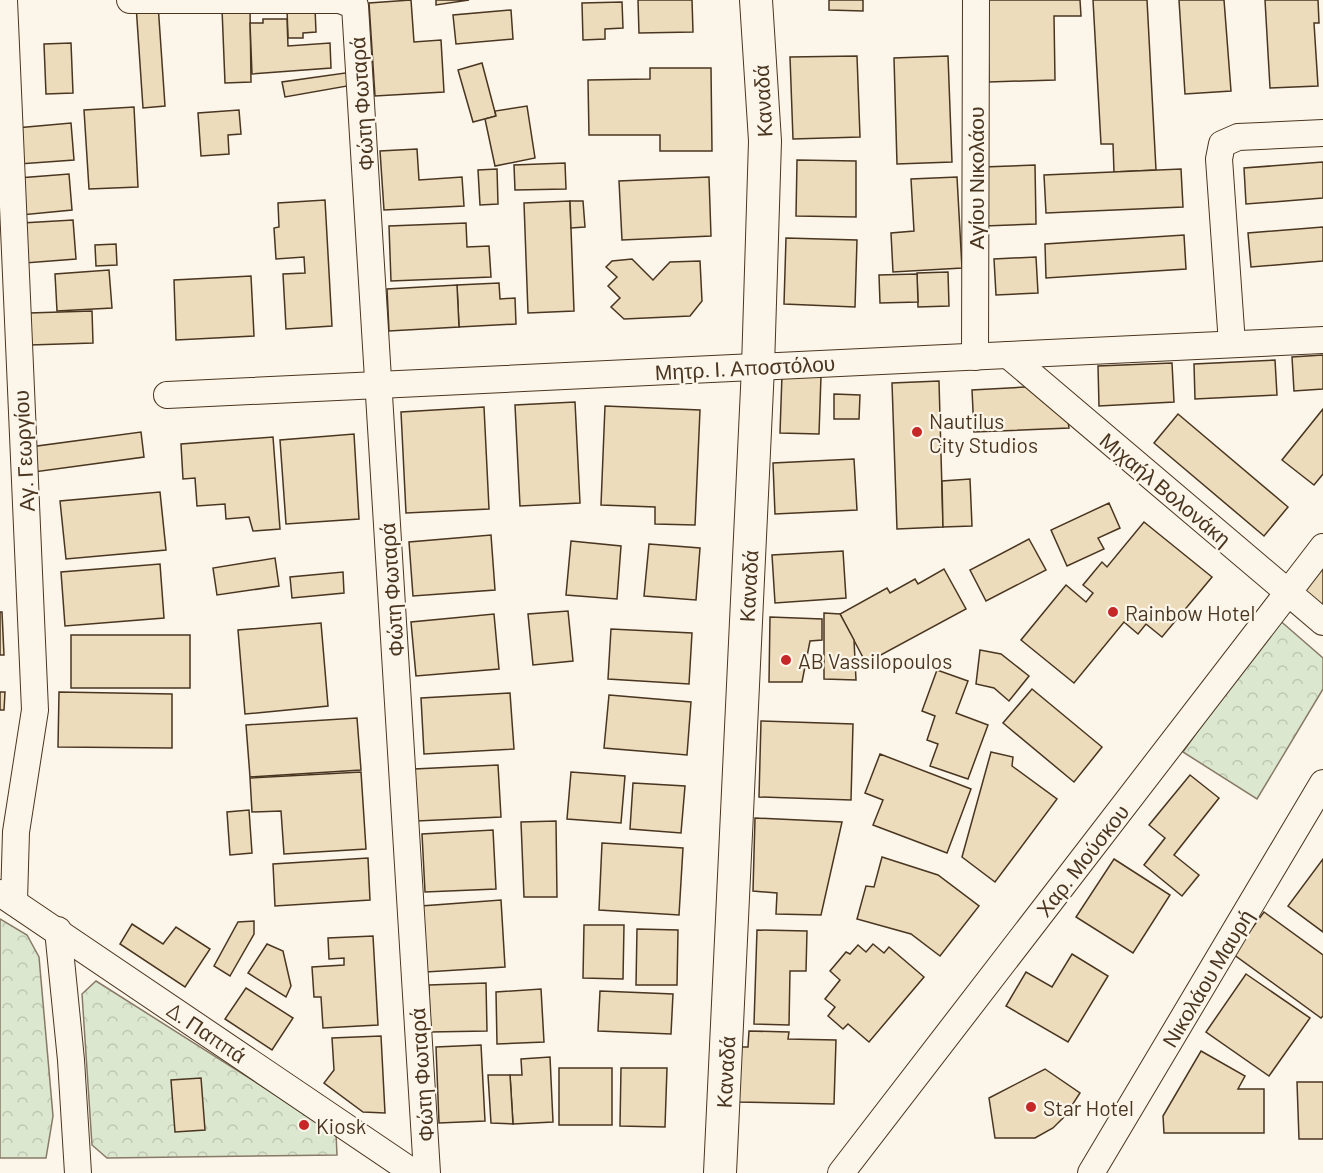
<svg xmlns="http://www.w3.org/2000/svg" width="1323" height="1173" font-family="Barlow,sans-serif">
<defs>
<pattern id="forest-crowns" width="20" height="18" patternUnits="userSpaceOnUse" patternTransform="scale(1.5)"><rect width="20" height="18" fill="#dce7d0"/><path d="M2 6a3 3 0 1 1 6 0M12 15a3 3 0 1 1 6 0" fill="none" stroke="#bec7b2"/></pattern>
</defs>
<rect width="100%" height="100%" fill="#fbf6e9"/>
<g fill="url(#forest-crowns)" stroke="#887966" stroke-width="1.5">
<path d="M1277,618L1323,658V689L1257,799L1183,752Z"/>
<path d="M0,919L27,935L39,957L53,1116L46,1158H0Z"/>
<path d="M96,981L336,1133L337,1155L107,1158L92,1145L82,994Z"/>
</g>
<g fill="#ecdcbc" stroke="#4a3520" stroke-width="1.5">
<path d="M411,0L414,42L441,40L444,92L375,96L369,3Z"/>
<path d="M436,0H469L436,5Z"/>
<path d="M638,0H692L693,32L639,33Z"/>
<path d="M829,0H863V11L829,10Z"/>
<path d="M987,0H1080L1081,16H1054L1055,80L989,82Z"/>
<path d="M1093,0H1147L1156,170L1114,172L1113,144H1101Z"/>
<path d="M1179,0H1224L1231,91L1185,94Z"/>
<path d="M1265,0H1318L1319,23H1314L1318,86L1270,88Z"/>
<path d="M622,2L623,28L605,29V39L583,40L582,3Z"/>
<path d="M158,4L165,106L143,108L136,5Z"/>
<path d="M250,8L251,82L225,83L222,9Z"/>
<path d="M315,8L316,32L303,33V38H288L287,9Z"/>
<path d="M511,10L513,39L456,44L453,15Z"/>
<path d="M263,19H287L288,46L330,43L331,68L252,74L250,23H263Z"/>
<path d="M71,43L73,93L46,94L44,44Z"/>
<path d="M857,56L860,137L793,139L790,57Z"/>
<path d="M948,56L952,162L897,164L894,58Z"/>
<path d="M482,63L496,116L473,122L458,70Z"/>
<path d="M650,68H711L712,151H660V135H589L588,80L650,79Z"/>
<path d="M352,72L353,85L285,97L282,82Z"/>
<path d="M527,106L535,158L495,166L485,119L496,116L495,111Z"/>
<path d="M134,107L138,187L89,189L84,110Z"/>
<path d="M239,110L241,134L228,135L229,154L201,156L198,113Z"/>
<path d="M71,123L74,160L19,164L16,128Z"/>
<path d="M417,149L419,180L462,177L464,206L384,210L380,151Z"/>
<path d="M797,160L856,161V217L796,216Z"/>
<path d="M1323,162V198L1246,204L1244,168Z"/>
<path d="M565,163L566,189L515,190L514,165Z"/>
<path d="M1035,165L1036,224L984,226L983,167Z"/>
<path d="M497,169L498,204L480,205L478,170Z"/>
<path d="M1181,169L1183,207L1046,213L1044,175Z"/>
<path d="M69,174L72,210L21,215L18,178Z"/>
<path d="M709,177L711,236L622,240L619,181Z"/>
<path d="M957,177L962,268L893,272L891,233L914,231L911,179Z"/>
<path d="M325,200L332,326L286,329L283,274L305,273L304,257L276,259L274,228L279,227L278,203Z"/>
<path d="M570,201L574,311L528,313L524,203Z"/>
<path d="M570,201H583L585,227L571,228Z"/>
<path d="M73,220L76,259L25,263L22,223Z"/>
<path d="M466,223L467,247L489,246L491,277L391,281L389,226Z"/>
<path d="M1323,227V261L1251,267L1248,233Z"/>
<path d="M1184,235L1186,269L1046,278L1045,244Z"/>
<path d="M786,238L857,240L855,307L784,304Z"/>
<path d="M116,244L117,265L96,266L95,245Z"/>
<path d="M1036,257L1038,293L996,295L994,259Z"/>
<path d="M632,259L653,280L670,262L700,261L702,301L690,316L624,319L611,307L620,298L608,286L617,277L606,267L612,261Z"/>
<path d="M109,270L112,308L57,311L55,274Z"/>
<path d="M948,272L949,306L918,307L917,273Z"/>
<path d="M917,274L918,302L880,303L879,275Z"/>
<path d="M251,276L254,336L176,340L174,280Z"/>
<path d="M499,283L500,299L515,298L516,324L459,327L457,285Z"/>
<path d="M457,285L459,327L389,331L387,289Z"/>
<path d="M92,311L93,343L30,345L29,313Z"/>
<path d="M1323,355V389L1294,391L1292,357Z"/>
<path d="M1275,360L1277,395L1195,399L1194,364Z"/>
<path d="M1172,363L1174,402L1099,406L1098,366Z"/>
<path d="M782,375L821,376L819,434L780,433Z"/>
<path d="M939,381L943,527L897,529L892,383Z"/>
<path d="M1043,386L1066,408L1069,428L974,432L972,390Z"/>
<path d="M834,394L860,395L859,419H834Z"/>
<path d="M575,402L580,503L520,506L515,405Z"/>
<path d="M605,406L700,410L695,525L655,524V507L601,505Z"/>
<path d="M484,407L489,509L406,513L401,412Z"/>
<path d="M1323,409V474L1314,485L1282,460Z"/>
<path d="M1178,414L1288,507L1264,536L1154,443Z"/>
<path d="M141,432L144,457L34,472L30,447Z"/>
<path d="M354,434L359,519L286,524L280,440Z"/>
<path d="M273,437L280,529L253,531L249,517L226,519L225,504L197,506L195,478L183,479L181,444Z"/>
<path d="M854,459L857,510L775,514L773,463Z"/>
<path d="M970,479L972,526L943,527L942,481Z"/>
<path d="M160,492L166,550L66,559L60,501Z"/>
<path d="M1109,503L1120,528L1098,538L1104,549L1067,566L1051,530Z"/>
<path d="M1144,522L1212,577L1162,637L1146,624L1138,634L1124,622L1074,683L1021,640L1066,585L1086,602L1093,593L1083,585L1102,562L1107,567Z"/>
<path d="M491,535L495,590L413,596L409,542Z"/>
<path d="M1029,539L1046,570L986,601L970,570Z"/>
<path d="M571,541L621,546L617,599L566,595Z"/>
<path d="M649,544L700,548L696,600L644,596Z"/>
<path d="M843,551L846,598L775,603L772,555Z"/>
<path d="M1323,554V607L1298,584Z"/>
<path d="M275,558L279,586L217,595L213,568Z"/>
<path d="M160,564L164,618L65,626L61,572Z"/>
<path d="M944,569L966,609L866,663L840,614L887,588L890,593L915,579L918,584Z"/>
<path d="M343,572L344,593L292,598L290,577Z"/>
<path d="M568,611L573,661L533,665L528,614Z"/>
<path d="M0,612H2L4,655H0Z"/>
<path d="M824,613L840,614L854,640L856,680L824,679Z"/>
<path d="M494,614L499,669L416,676L411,622Z"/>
<path d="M770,617L822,619V640L810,641L802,682H769Z"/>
<path d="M321,623L328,706L245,714L238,630Z"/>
<path d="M611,629L692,633L689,684L608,679Z"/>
<rect x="71" y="635" width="119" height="53"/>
<path d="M980,650L1001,654L1029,676L1009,701L994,688L976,684Z"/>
<path d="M937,670L968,681L956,713L988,725L968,779L930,766L938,744L927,740L935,716L922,711Z"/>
<path d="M1032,689L1102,747L1074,782L1003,723Z"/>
<path d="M0,692H5L4,710H0Z"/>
<path d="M59,692L172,694V748L58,747Z"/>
<path d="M510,693L514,749L424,754L421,698Z"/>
<path d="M609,695L691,702L687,755L604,748Z"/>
<path d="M357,718L361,770L250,777L246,725Z"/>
<path d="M761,721L853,724L851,800L759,797Z"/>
<path d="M991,752L1013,757L1012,766L1057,799L995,882L962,857Z"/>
<path d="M880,754L971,789L947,853L873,825L883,800L865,793Z"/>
<path d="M498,765L501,817L417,821L414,769Z"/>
<path d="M361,772L366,849L284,854L281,811L252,812L250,778Z"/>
<path d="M571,772L625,776L621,823L567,819Z"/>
<path d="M1190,775L1219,798L1174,855L1199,875L1182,896L1144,865L1165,838L1149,825Z"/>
<path d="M633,783L685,786L681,833L630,829Z"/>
<path d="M249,810L252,853L230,855L227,812Z"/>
<path d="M755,818L842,822L821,915L776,914L777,893L753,891Z"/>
<path d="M556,821L557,897H524L521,822Z"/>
<path d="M493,830L496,889L425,892L422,834Z"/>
<path d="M602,843L683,848L679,915L599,910Z"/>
<path d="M882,857L938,875L979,906L940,956L911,934L857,919L866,886L874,887Z"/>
<path d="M368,858L370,900L275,906L273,864Z"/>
<path d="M1114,859L1170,895L1133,953L1076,917Z"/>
<path d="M1323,859V932L1288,906Z"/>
<path d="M501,900L505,967L426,972L421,906Z"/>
<path d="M1264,912L1323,955V1016L1321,1018L1233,954Z"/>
<path d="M254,921V934L230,976L214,966L238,922Z"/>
<path d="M132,924L163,944L176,927L210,949L185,987L120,944Z"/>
<path d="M584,925H624L623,979L583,978Z"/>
<path d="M637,929L678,930L677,985H636Z"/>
<path d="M757,930L807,931L806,971H790L789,1025L754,1024Z"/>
<path d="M373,936L378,1025L323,1028L321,997H314L312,967L344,965V958L329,959L328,938Z"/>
<path d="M267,944L283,951L291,986L286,997L248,973Z"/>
<path d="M873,944L884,953L889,947L924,977L869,1042L848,1024L843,1029L828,1016L835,1007L825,999L840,980L830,971L846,952L850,954L858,945L866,952Z"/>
<path d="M1072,954L1108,976L1068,1042L1006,1006L1026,972L1052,987Z"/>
<path d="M1246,974L1310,1018L1269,1076L1206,1032Z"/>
<path d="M486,983L487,1031L430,1032L429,985Z"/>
<path d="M246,988L293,1018L272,1050L225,1019Z"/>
<path d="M541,989L544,1042L497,1044L496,992Z"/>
<path d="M600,991L673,994L671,1034L598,1031Z"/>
<path d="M749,1031L789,1032L788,1039L836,1040L834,1104L736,1102L737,1047H748Z"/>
<path d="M381,1036L385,1113L363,1112L324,1083L334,1070L332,1038Z"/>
<path d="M481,1045L485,1121L439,1123L436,1047Z"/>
<path d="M1201,1051L1245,1076L1238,1089H1264V1133H1164L1163,1116Z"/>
<path d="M550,1057L553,1122L513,1124L510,1075H522L521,1059Z"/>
<rect x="559" y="1068" width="53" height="57"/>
<path d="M621,1068H667L665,1127L620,1126Z"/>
<path d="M1045,1069L1080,1093L1065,1116L1053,1128L1035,1138H995L989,1098Z"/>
<path d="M488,1075H510L513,1124L491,1123Z"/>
<path d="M201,1078L205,1130L175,1132L171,1080Z"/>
<path d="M1297,1082H1323V1139H1299Z"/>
</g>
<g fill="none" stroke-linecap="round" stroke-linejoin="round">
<g stroke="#4a3520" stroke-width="28">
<g id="minor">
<path d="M4,0L35,710L16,832L14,901"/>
<path d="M130,0H340L355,6L427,1173"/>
<path d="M1232,344L1219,159L1222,144L1238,137L1323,133"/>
<path d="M1008,355L1323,622"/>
<path d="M975,357L976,0"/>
<path d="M167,395L1323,340"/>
<path d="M0,893L414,1173"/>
<path d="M58,930L71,1060L78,1173"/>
<path d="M841,1173L1323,547"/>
<path d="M1091,1173L1323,783"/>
</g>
</g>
<g stroke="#4a3520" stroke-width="34">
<path id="tertiary" d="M720,1173L758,367L765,141L756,0"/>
</g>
<use href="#minor" stroke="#fbf6e9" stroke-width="26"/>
<use href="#tertiary" stroke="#fbf6e9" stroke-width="32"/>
</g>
<g fill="#c62828" stroke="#fbf6e9" stroke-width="2">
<circle cx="917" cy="432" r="6"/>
<circle cx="1113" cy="612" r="6"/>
<circle cx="786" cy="660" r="6"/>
<circle cx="1031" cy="1107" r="6"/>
<circle cx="304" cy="1125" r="6"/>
</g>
<g text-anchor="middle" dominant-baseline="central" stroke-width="4.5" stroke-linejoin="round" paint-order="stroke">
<g font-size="21" fill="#4a3520" stroke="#fbf6e9">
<text transform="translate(762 101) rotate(-93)">Καναδά</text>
<text transform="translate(361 104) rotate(-94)">Φώτη Φωταρά</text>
<text transform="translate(975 178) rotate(-90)">Αγίου Νικολάου</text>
<text transform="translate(745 367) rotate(-3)">Μητρ. Ι. Αποστόλου</text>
<text transform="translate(23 451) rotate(-93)">Αγ. Γεωργίου</text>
<text transform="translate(1166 489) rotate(40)">Μιχαήλ Βολονάκη</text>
<text transform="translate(748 586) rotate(-87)">Καναδά</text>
<text transform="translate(391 590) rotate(-94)">Φώτη Φωταρά</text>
<text transform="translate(1082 860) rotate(-52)">Χαρ. Μούσκου</text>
<text transform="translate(1207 978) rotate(-59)">Νικολάου Μαυρή</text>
<text transform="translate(207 1032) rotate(34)">Δ. Παππά</text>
<text transform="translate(725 1072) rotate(-87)">Καναδά</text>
<text transform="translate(421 1075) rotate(-94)">Φώτη Φωταρά</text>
</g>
<g font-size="21" fill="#4a3520" stroke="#fbf6e9" text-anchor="start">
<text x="929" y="420">Nautilus<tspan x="929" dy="24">City Studios</tspan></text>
<text x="1125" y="612">Rainbow Hotel</text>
<text x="798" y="660">AB Vassilopoulos</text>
<text x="1043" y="1107">Star Hotel</text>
<text x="316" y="1125">Kiosk</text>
</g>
</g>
</svg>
